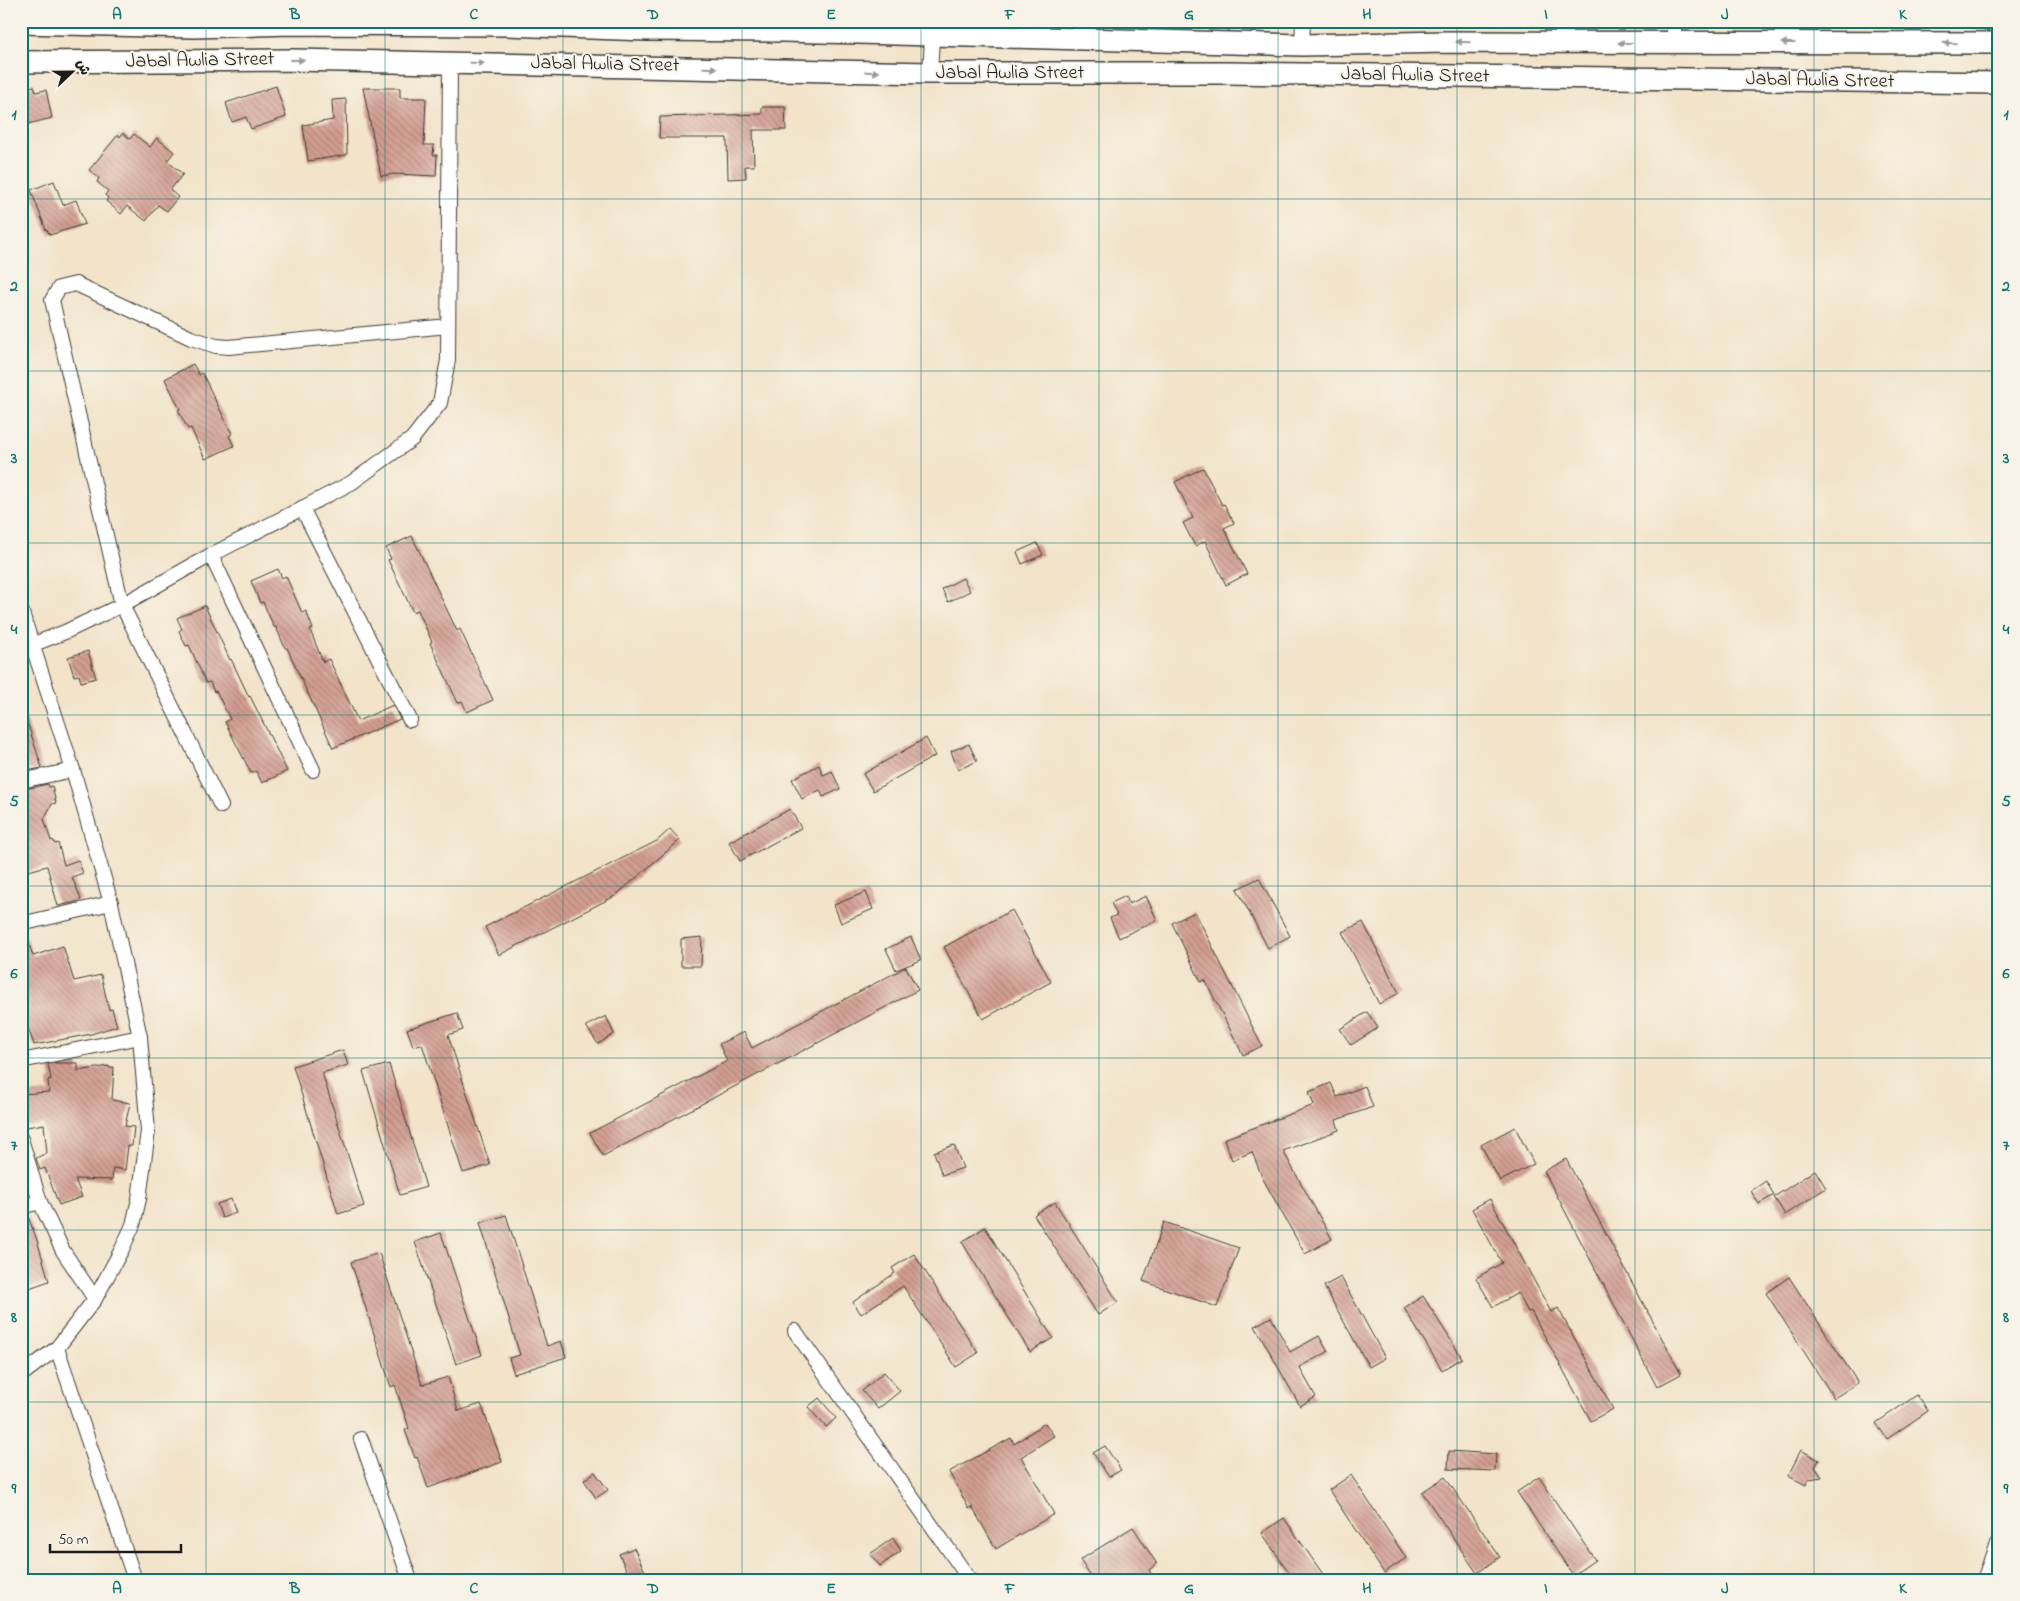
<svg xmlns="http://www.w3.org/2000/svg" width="2020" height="1601" font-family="'Indie Flower','Playpen Sans Arabic',sans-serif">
<defs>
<pattern id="building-back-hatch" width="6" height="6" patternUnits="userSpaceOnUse" patternTransform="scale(1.25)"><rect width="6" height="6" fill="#d39e92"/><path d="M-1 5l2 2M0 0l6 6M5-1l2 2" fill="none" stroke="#aa8076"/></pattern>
</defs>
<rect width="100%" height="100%" fill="#f7f3e8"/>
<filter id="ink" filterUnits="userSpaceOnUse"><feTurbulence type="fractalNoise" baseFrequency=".02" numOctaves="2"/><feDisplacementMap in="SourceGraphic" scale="10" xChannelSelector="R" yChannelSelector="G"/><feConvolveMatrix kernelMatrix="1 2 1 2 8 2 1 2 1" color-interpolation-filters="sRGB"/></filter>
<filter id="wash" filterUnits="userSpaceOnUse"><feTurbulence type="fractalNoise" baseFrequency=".0096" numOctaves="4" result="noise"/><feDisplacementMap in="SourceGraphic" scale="20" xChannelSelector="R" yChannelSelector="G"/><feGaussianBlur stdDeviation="1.12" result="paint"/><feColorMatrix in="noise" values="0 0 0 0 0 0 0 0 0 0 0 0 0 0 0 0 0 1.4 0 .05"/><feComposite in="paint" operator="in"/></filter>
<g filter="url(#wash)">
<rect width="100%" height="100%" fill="#f2e3c9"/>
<g id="blocks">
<g fill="url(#building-back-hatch)">
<path d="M34,86L36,92L46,90L52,118L28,124L26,119L21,120V89Z"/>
<path d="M276,86L286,117L251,129L246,117L232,122L226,103Z"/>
<path d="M363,88H400V98H426L424,145H434L433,155H437L436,176L394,174L381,176Z"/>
<path d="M346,99L347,155L308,161L303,125L333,120L332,100Z"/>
<path d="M762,107H785L786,130H753L754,166H745L746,178L728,179L727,138H659L660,117L762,114Z"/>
<path d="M123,133L130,139L134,134L150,147L157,138L174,152L167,161L183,174L170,190L178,197L167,211L158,205L146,221L127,206L121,214L106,201L108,198L105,195L108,191L97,182L99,178L89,170L118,135L120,137Z"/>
<path d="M54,181L63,205L76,200L85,224L50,235L47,230H46L31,190Z"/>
<path d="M193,364L199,375L202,373L232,434L229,436L234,446L205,459L191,428L188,429L178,410L180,409L165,379Z"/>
<path d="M1203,468L1222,505L1224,504L1234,523L1224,528L1247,574L1226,585L1205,541L1195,546L1183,523L1193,518L1175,482Z"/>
<path d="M412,536L457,631L460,629L493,700L467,712L462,701L458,703L430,643L432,642L418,610L413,612L388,560L391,559L386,548Z"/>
<path d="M1037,543L1043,555L1022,564L1017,552Z"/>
<path d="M278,569L282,578L286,576L302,613L306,611L313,629L310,630L323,662L329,659L358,721L393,705L400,719L333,748L287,648H285L276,627H274L263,602L260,603L251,581Z"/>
<path d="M963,578L970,591L948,602L942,589Z"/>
<path d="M205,606L230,660L231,659L249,697L250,696L287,771L262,783L256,771L251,773L225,722L230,719L216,691L214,692L210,682L206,683L189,645L186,646L179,631L182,629L177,618Z"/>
<path d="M88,651L96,678L81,682L79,675L74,676L68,657Z"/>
<path d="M21,712H24L42,768L21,772Z"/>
<path d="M926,738L935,756L873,791L863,774Z"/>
<path d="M969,744L977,761L958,770L951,751Z"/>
<path d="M819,765L823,775L832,771L840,789L823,797L820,790L802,799L792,779Z"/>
<path d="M48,784L49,787L52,786L56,803L52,804L44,819L51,841L53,840L55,844L58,843L64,865L78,860L83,873L72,877L81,899L80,901L58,906L47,866L21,873V790Z"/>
<path d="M790,809L801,828L740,861L729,842Z"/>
<path d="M670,829L680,840L615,896L499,955L485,927L657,841Z"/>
<path d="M1259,878L1290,936L1268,948L1237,889Z"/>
<path d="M866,892L873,909L841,923L834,905Z"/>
<path d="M1126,896L1129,904L1146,896L1157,920L1119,938L1110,918L1117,915L1111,903Z"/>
<path d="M1012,910L1051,982L983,1019L944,947Z"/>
<path d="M1195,912L1262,1046L1243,1055L1205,980L1201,982L1172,923Z"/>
<path d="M1363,922L1399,993L1379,1004L1342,932Z"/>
<path d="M25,932L33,956L63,946L74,981L101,975L109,1010L112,1009L117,1026L91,1034L34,1045L21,1007V933Z"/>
<path d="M702,937L701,966H681V939Z"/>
<path d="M911,937L921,960L896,970L886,949Z"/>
<path d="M906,967L918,990L603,1156L590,1133L727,1061L719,1044L744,1032L752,1048Z"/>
<path d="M1367,1012L1378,1028L1351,1045L1340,1029Z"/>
<path d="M457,1013L463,1030L448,1035L490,1165L463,1173L422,1044L413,1046L407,1029Z"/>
<path d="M606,1016L614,1034L598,1044L586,1026Z"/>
<path d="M343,1050L348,1065L322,1073L364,1206L338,1214L293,1066Z"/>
<path d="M55,1063H78V1071L109,1066V1068L114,1067L112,1100L130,1103L125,1126L134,1127L132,1146H128L125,1170L113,1168L112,1180L75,1179L82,1197L59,1205L45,1168L40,1170L36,1158L47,1153L44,1124L21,1128V1094L49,1092L48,1080L51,1079L48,1064Z"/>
<path d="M389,1064L426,1187L400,1195L363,1071Z"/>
<path d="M1331,1083L1337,1097L1365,1086L1373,1107L1336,1120L1339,1130L1283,1151L1332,1239L1305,1254L1263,1179L1252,1152L1232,1160L1224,1139L1314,1105L1309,1092Z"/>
<path d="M1515,1127L1534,1164L1500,1181L1481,1145Z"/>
<path d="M954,1145L963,1168L942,1175L934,1152Z"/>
<path d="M1566,1159L1681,1374L1657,1387L1544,1171Z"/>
<path d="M1815,1170L1826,1188L1785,1215L1774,1197Z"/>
<path d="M1766,1181L1774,1195L1759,1204L1751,1191Z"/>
<path d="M231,1199L236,1213L222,1218L217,1204Z"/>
<path d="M1490,1199L1551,1312L1558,1308L1613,1409L1591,1421L1531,1311L1528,1312L1518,1293L1493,1307L1476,1278L1502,1263L1472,1209Z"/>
<path d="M1055,1202L1118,1302L1098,1315L1034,1215Z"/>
<path d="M27,1214L37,1240L49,1281L21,1291V1216Z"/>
<path d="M506,1215L547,1346L561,1341L566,1357L514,1374L509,1358L520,1355L480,1223Z"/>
<path d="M1164,1222L1239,1248L1217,1307L1143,1281Z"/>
<path d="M985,1227L1053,1338L1030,1352L962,1242Z"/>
<path d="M441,1233L482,1355L456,1364L415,1242Z"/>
<path d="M379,1253L422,1385L448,1377L458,1411L481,1404L502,1462L428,1488L417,1457L415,1458L405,1430L409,1428L395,1385L391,1387L351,1262Z"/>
<path d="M914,1254L978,1353L956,1367L903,1286L861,1314L853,1302L895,1273L892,1268Z"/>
<path d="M1341,1277L1385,1358L1369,1367L1324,1286Z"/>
<path d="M1789,1277L1858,1383L1834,1398L1766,1293Z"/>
<path d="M1423,1296L1462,1358L1442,1370L1404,1308Z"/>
<path d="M1271,1317L1290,1352L1319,1336L1328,1352L1299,1367L1316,1397L1300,1406L1255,1326Z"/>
<path d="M884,1372L900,1391L878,1409L862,1391Z"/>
<path d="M1917,1395L1928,1411L1887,1439L1876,1423Z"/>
<path d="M819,1398L836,1418L826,1427L808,1407Z"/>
<path d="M1045,1423L1054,1436L1021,1457L1054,1514L996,1549L972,1507L969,1509L949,1472L1011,1438L1014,1444Z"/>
<path d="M1105,1446L1121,1470L1109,1477L1093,1453Z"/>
<path d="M1801,1450L1819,1460L1815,1467L1822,1477L1809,1479L1806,1485L1788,1476Z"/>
<path d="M1449,1451L1496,1454L1495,1471L1448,1469Z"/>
<path d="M595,1472L608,1490L596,1498L584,1480Z"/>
<path d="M1351,1475L1406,1558L1384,1573L1329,1490Z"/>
<path d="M1445,1477L1500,1557L1477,1573L1422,1492Z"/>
<path d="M1539,1477L1595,1560L1573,1575L1517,1492Z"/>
<path d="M1284,1518L1327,1580H1294L1262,1533Z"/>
<path d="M1133,1527L1157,1564L1149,1570L1155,1580H1093L1080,1560Z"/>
<path d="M893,1538L901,1551L880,1566L870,1554Z"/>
<path d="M634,1548L646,1574L631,1580L619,1554Z"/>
</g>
</g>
</g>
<g filter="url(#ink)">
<use href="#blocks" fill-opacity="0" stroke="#3c3a36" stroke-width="1"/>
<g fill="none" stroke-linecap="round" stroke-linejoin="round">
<g stroke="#3c3a36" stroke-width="16">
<g id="minor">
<path d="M1674,43V21"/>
<path d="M1302,45L1303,21"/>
<path d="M930,73L933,21"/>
<path d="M302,508L410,720"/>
<path d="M211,555L313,770"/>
<path d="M21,610L73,770L111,903L140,1037L148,1131L139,1199L133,1225L122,1249L95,1299L57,1348L21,1375"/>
<path d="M21,649L65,632L122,605L211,555L351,483L412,439L440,403L448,360L450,62"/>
<path d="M21,781L73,770"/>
<path d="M221,806L122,605L52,300L59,288L76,284L191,338L216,346L229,347L448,326"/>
<path d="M21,924L111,903"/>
<path d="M21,1061L140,1037"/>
<path d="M21,1139L40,1202L63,1251L95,1299"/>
<path d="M21,1207L40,1202"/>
<path d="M795,1331L970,1580"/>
<path d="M57,1348L135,1580"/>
<path d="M361,1439L410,1580"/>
</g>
</g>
<g stroke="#3c3a36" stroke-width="20">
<path id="tertiary" d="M1986,1580L1999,1545"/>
</g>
<g stroke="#3c3a36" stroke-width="24">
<g id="primary">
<path d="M21,23L194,27L292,24L506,25L647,30L784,31L1302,45L1447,42L1999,43"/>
<path d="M21,62L293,60L930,73H1227L1999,83"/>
</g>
</g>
<use href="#minor" stroke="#fff" stroke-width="14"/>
<use href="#tertiary" stroke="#fff" stroke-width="18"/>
<use href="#primary" stroke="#fff" stroke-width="21"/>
</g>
<defs><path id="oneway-solid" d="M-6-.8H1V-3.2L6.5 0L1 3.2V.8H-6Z" transform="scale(1.25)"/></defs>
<g fill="#999">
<use href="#oneway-solid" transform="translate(1463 42) rotate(-179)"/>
<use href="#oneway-solid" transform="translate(1625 43) rotate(-180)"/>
<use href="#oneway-solid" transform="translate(1788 43) rotate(180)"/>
<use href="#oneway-solid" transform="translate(1950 43) rotate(-179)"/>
<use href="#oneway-solid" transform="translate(297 60)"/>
<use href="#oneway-solid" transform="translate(477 63) rotate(1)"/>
<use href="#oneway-solid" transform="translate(710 68) rotate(1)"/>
<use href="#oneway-solid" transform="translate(872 72) rotate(1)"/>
</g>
</g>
<path fill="none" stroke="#0f766e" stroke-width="1" stroke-opacity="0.55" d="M206,21V1580M385,21V1580M563,21V1580M742,21V1580M921,21V1580M1099,21V1580M1278,21V1580M1457,21V1580M1635,21V1580M1814,21V1580M21,199H1999M21,371H1999M21,543H1999M21,715H1999M21,886H1999M21,1058H1999M21,1230H1999M21,1402H1999"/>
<g text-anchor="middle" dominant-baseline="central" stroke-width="4" stroke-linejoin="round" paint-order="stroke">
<g font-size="20" fill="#1c1c1c" stroke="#f7f3e8">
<text transform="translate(200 61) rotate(-1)">Jabal Awlia Street</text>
<text transform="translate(605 65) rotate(1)">Jabal Awlia Street</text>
<text x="1010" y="73">Jabal Awlia Street</text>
<text transform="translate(1415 76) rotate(1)">Jabal Awlia Street</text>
<text transform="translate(1820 81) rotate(1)">Jabal Awlia Street</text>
</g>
</g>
<rect width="2020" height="1601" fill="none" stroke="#f7f3e8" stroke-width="55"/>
<g transform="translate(72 72) rotate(68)" stroke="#f7f3e8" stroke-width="4" paint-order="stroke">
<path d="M0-4L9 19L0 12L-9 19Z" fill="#1c1c1c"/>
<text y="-8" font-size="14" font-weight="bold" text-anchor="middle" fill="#1c1c1c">ش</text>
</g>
<path d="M50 1544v8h131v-8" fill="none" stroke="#1c1c1c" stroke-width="2.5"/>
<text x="58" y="1544" font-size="15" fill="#1c1c1c" stroke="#f7f3e8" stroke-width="4" paint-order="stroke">50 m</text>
<rect x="28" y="28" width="1964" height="1546" fill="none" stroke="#0f766e" stroke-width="2"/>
<g font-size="16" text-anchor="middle" font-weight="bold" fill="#0f766e">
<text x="117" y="19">A</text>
<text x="295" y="19">B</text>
<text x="474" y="19">C</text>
<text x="653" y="19">D</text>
<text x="831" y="19">E</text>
<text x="1010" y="19">F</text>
<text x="1189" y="19">G</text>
<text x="1367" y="19">H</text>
<text x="1546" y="19">I</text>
<text x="1725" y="19">J</text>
<text x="1903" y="19">K</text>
<text x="14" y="119">1</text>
<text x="2006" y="119">1</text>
<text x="14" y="291">2</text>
<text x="2006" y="291">2</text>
<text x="14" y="463">3</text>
<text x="2006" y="463">3</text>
<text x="14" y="634">4</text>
<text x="2006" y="634">4</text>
<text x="14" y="806">5</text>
<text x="2006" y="806">5</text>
<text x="14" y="978">6</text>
<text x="2006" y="978">6</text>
<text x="14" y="1150">7</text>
<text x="2006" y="1150">7</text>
<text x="14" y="1322">8</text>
<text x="2006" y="1322">8</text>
<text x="14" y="1493">9</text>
<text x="2006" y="1493">9</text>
<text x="117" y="1593">A</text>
<text x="295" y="1593">B</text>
<text x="474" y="1593">C</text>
<text x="653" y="1593">D</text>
<text x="831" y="1593">E</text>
<text x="1010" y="1593">F</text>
<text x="1189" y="1593">G</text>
<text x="1367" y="1593">H</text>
<text x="1546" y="1593">I</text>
<text x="1725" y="1593">J</text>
<text x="1903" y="1593">K</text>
</g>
</svg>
